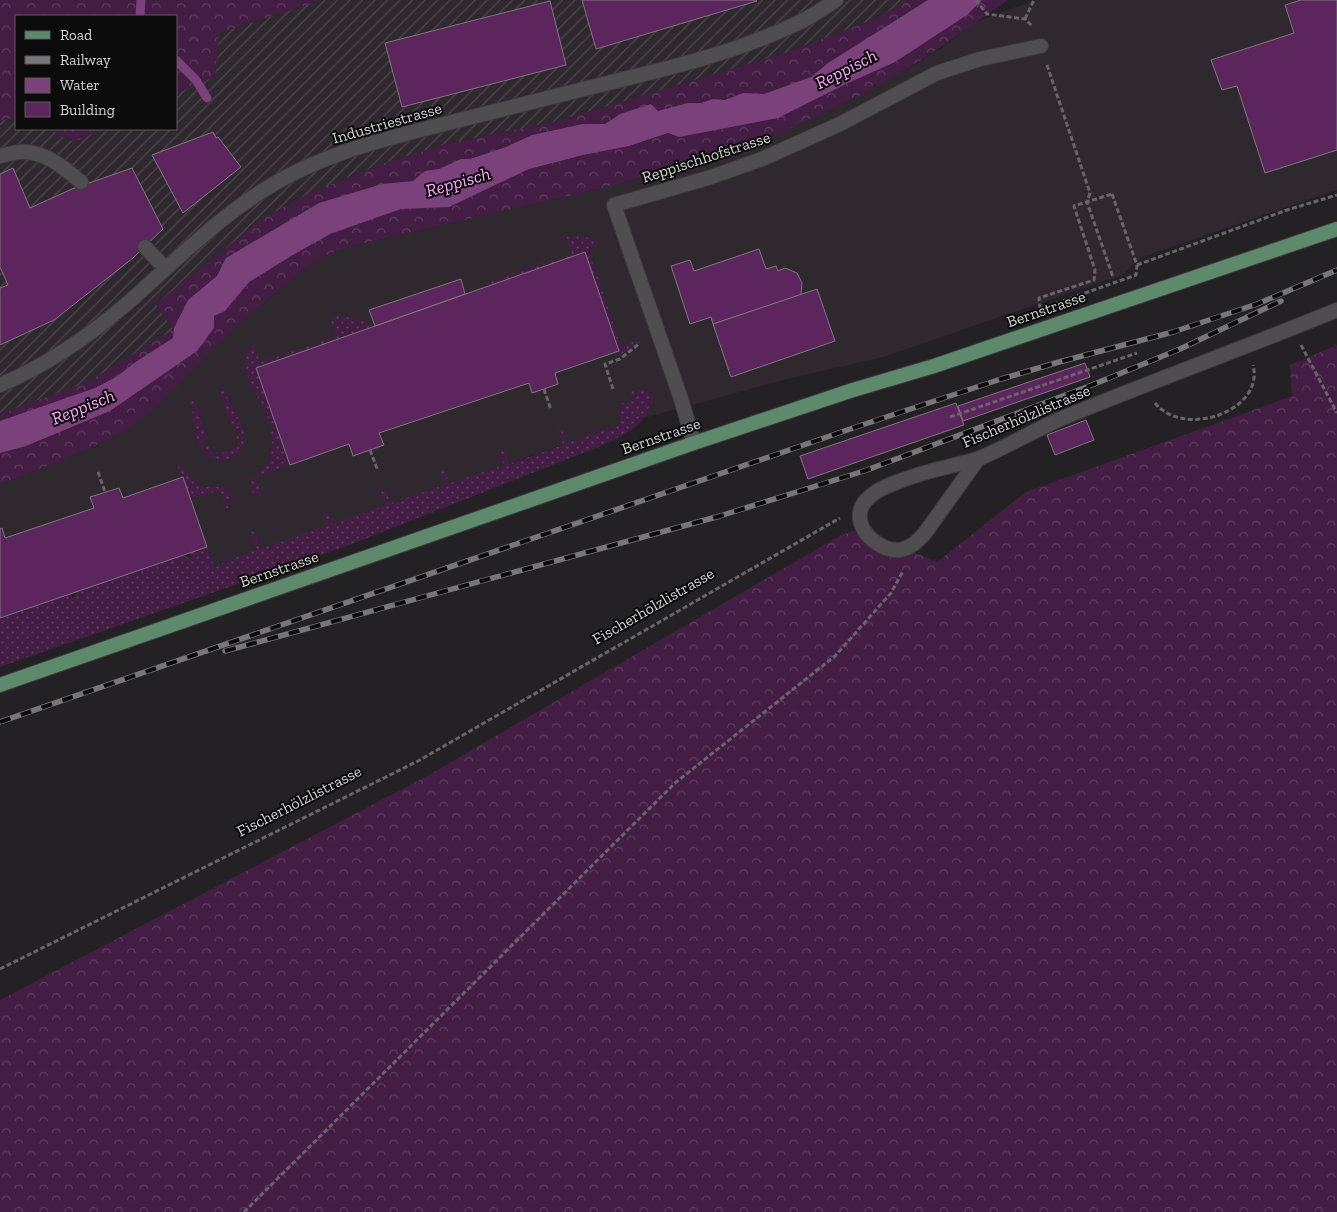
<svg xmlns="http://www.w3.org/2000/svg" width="1337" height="1212" font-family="'Zilla Slab',serif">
<defs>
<pattern id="industrial-furrows" width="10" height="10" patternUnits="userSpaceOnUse" patternTransform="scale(1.25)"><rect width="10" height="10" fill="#30282f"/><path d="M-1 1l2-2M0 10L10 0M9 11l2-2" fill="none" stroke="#4d464c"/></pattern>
<pattern id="grass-dots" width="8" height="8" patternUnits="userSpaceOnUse" patternTransform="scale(1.25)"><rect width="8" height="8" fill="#441d44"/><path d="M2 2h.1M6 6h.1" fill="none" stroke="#5e3d5e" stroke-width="1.8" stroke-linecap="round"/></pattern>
<pattern id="forest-crowns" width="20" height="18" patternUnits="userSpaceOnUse" patternTransform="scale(1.25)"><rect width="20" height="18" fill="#441d44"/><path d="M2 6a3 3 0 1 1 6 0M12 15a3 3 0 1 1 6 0" fill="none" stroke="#5e3d5e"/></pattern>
</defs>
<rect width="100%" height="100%" fill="#242124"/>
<path fill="#30282f" d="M1035,0H1337V190L1142,257L1122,275L883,357L787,379L622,424L214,566L207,547L0,618V484L56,463L109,439L126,430L197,365L249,314L309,265L330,253L356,245L608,187L701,160L794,127L873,89L872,87L878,83L911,67L946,45L976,22Z"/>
<path fill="url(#industrial-furrows)" d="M322,0H910L872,20L788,52L558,121L446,144L378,165L308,194L156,304L174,330L86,383L0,414V120L16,118V129H50L74,142L102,129H176V94L215,76L219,33Z"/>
<g fill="url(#grass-dots)">
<path d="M573,236L586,237L600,244L588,249L621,346L640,340L619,356L584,252L485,287L484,283L572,254L566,237Z"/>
<path d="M338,316L366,320L372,327L256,368L290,465L255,477L262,496C252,496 249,488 250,479C255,472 265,471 269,461C274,448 272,431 268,418C261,398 230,362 254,344L260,362L336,336L330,318Z"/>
<path d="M637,389L650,392L653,398C645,426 630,431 606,444L352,544L0,667V618L71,594L72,597L76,596L75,592L185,555L187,558L190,557V553L207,547L214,566L256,550L250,532L254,531L261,549L327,525L323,511L327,510L332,524L386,505L381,491L385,490L391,503L445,485L440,471L444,470L450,483L504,465L499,451L503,449L509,464L563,445L558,430L562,429L567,443L621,424L617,410L621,409L620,404L634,399L631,391Z"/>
<path d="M223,390C229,402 244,424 244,437C245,459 216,469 203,451C194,438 194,417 191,402L194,400L207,439L201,441L203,447L209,445L213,456L239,447L236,436L242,433L240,428L234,430L220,391Z"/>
<path d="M176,462C185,466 187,476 195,482C209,492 213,484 225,488C231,494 232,500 228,508H226L220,490L191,499Z"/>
</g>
<g fill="url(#forest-crowns)">
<path d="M0,0H322L219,33L215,76L176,94V16H16V118L0,120Z"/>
<path d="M910,0H1008C966,29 925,61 879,84L878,83L872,86L873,89L794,127L701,160L608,187L356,245L330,253L309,265L249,314L148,414L126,430L109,439L56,463L0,484V414L86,383L173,330L156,304L263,218L308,194L378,165L446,144L558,121L788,52L872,20Z"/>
<path d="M50,129H102L74,142Z"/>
<path d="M1337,345V1212H0V1000L427,776L841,535L868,526L893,544L937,562L1026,492L1292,396L1290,365Z"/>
</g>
<path fill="#7a417b" d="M928,0H982L967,15L895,62L846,84L778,118L679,137L668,133L629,146L583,155L529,169L449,207L401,209L330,234L291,256L249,282L225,311L214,316V328L197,351L110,411L26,446L0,453V421L95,388L116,377L137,361L173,338L174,328L188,300L217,276L226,258L319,203L382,184L413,181L425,171L439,169L461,159H470L506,147L532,135L583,124H605L620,114L651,104L658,111L688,103H701L713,99L725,100L743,93L764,94L811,77L828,63Z"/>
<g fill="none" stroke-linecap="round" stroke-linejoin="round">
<g stroke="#7a417b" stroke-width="9">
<path d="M140,16L141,0"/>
<path d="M176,60L196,80L207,98"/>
</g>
</g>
<g fill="#5d255e" stroke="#7c797c">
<path d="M582,0H756L757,1L596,49Z"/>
<path d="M1301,0H1337V150L1265,173L1237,86L1222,90L1211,60L1294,33L1285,5Z"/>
<path d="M550,1L566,65L402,107L385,43Z"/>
<path d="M213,132L216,138L218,137L241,167L183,213L152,155Z"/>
<path d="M13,168L30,208L72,189L132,168L163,229L133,258L54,320L0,345V288L8,285L0,267V174Z"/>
<path d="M759,249L766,269L776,266L778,271L785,268L797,273L802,283L801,295L713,324L711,317L690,324L671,266L690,260L694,271Z"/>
<path d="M585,252L619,351L555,373L558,384L544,389L532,393L529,383L379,433L384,445L353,456L349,444L290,465L256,368Z"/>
<path d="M461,279L465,294L375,326L369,310Z"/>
<path d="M817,289L835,341L731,377L713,324Z"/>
<path d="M1085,363L1090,377L963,421L958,406Z"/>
<path d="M956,403L964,425L808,479L800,456Z"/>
<path d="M1086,420L1094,440L1055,455L1047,435Z"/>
<path d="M183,477L207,547L0,618V529L2,528L5,538L94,508L90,497L119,488L123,498Z"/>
</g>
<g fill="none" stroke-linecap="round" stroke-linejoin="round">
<g stroke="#3d3b3d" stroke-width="16">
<g id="service">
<path d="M0,156C8,154 19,151 27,152C49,154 65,169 81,182"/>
<path d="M145,247L165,268"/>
<path d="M694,443L681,399L614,205L708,178L762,159L840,124L937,73L980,59L1041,46"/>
<path d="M978,459L925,533C918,541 911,548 900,550C879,552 852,528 862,506C868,495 882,488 892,484C910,477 928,471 947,467C957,464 969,462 980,458C1009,446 1036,429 1065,417C1155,380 1247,347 1337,310"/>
</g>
</g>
<g stroke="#3d3b3d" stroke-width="16">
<path id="minor" d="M0,385C47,365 92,334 130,301C183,254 232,203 296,172C345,148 396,136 448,123C503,109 558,96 612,82C678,66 744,50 804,20C815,14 826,7 836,0"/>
</g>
<g stroke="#3d3b3d" stroke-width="16">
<path id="primary" d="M0,685L694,443L853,390L934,366L1337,229"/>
</g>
<g stroke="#676567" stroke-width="3" stroke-dasharray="5 2.5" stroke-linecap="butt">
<path d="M976,0L987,14L1025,19L1033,27"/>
<path d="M1025,19L1034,0"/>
<path d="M1047,65L1090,193L1087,202L1113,277"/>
<path d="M1112,194L1137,265L1136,275L1040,309L1039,298L1094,280L1095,270L1074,206Z"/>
<path d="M1137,265L1287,210L1337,195"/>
<path d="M1301,345L1337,413"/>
<path d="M544,389L551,410"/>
<path d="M613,389L605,364L620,359L640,343"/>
<path d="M1155,403C1184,439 1265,411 1253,365"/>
<path d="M950,417L1137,353"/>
<path d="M370,450L378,471"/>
<path d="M98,472L105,492"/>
<path d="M0,969L418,761L840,518"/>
<path d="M244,1212L675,783L835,656L891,593L903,571"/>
</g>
<use href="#service" stroke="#504d50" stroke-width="14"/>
<use href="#minor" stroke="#504d50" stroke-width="14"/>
<use href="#primary" stroke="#5d896c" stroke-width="14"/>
<g stroke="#787678" stroke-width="5.5">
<g id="rail">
<path d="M225,651L720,516L867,470L1092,385L1180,349L1281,301"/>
<path d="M0,722L853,428L1001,379L1059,362L1173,332L1257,304L1337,270"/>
</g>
</g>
<use href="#rail" stroke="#0c0b0c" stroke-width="4" stroke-dasharray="11" stroke-linecap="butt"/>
</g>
<g text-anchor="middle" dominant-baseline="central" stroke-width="4" stroke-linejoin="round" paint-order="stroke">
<g font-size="16" fill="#d4d3d4" stroke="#0c0b0c">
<text transform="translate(387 123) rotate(-16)">Industriestrasse</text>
<text transform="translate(706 157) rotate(-18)">Reppischhofstrasse</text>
<text transform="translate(1046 309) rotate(-19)">Bernstrasse</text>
<text transform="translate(1026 416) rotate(-23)">Fischerhölzlistrasse</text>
<text transform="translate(661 436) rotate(-19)">Bernstrasse</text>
<text transform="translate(279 569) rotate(-19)">Bernstrasse</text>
<text transform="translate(653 606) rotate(-30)">Fischerhölzlistrasse</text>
<text transform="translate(299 801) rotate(-27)">Fischerhölzlistrasse</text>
</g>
<g font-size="18" font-style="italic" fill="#fdaafd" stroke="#0c0b0c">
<text transform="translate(846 69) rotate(-27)">Reppisch</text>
<text transform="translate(458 182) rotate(-16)">Reppisch</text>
<text transform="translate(83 407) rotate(-22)">Reppisch</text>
</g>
</g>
<rect x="15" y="15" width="162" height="115" fill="#0c0b0c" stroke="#5c5b5c"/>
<rect x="25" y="31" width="25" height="8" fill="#5d896c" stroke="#5c5b5c"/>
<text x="60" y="40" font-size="15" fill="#d4d3d4">Road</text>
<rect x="25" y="56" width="25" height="8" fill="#787678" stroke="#5c5b5c"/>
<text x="60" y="65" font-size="15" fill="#d4d3d4">Railway</text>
<rect x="25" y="78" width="25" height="15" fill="#7a417b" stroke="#5c5b5c"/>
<text x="60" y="90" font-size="15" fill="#d4d3d4">Water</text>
<rect x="25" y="102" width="25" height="15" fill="#5d255e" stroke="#5c5b5c"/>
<text x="60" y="115" font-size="15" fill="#d4d3d4">Building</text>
</svg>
